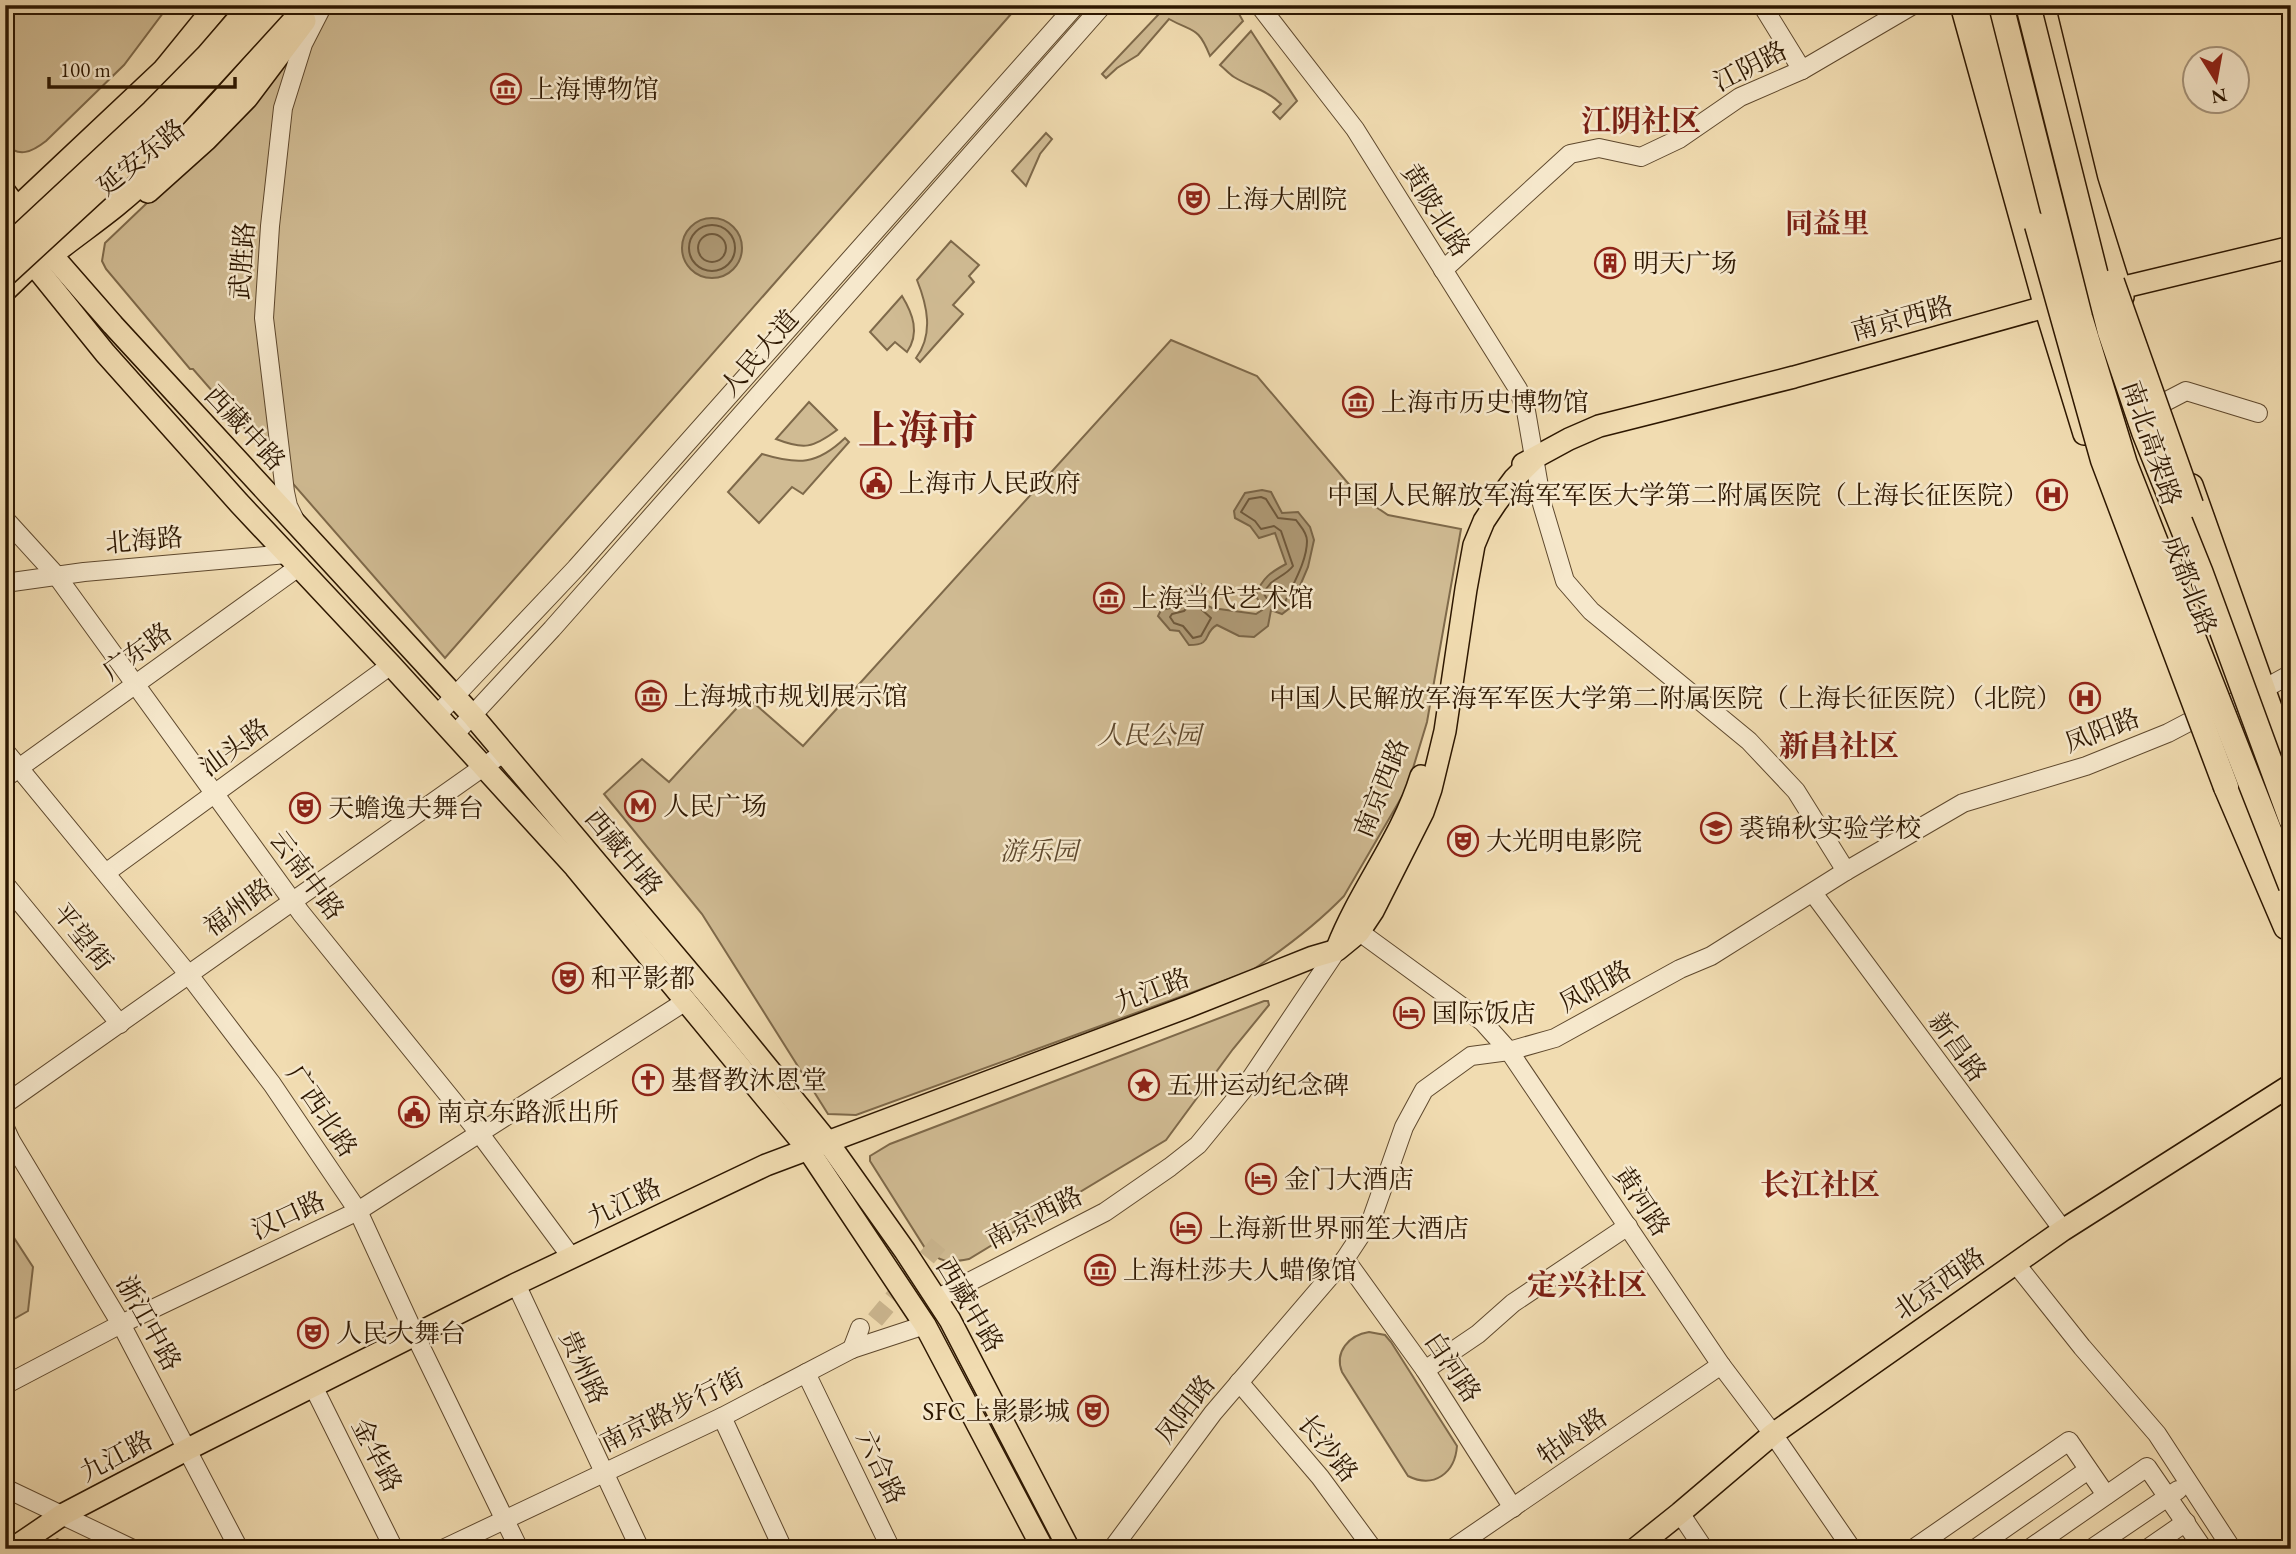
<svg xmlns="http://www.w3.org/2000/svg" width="2296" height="1554" font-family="'EB Garamond','Noto Serif SC',serif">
<rect width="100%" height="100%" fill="#f1dcb1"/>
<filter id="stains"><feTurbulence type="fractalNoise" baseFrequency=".00286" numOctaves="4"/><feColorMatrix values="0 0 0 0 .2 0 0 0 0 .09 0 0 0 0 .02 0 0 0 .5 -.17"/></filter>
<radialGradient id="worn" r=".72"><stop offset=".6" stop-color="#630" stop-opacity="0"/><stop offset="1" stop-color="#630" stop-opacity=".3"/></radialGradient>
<g fill="#d0bb93" stroke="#7e694a" stroke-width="2">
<path d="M5,5H169L124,65L46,141C32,152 19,158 5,144Z"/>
<path d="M335,5H1019L445,658L193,369H190L106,269L102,261L105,243L234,120Z"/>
<path d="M1158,5H1234L1243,21L1210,56C1198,26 1194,33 1169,19L1138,55L1117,68L1106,78L1102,74L1159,14L1155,8Z"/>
<path d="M1251,31L1297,101L1280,119L1273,112L1281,104C1267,90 1250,87 1234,77C1229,74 1225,69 1220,65Z"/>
<path d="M1046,133L1052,139L1040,154L1026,186L1012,171Z"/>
<path d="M951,241L979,265L969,276L974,282L953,305L963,314L920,362L916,358C934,334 927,305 917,280Z"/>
<path d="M902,296C913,314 920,333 907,352L895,342L887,350L870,332Z"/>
<path d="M1171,340L1257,376L1358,495L1388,515L1461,529L1427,722L1407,788L1344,896C1316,925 1284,949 1251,971L856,1115L828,1114L702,914L604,794L642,759L669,782L747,697L803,746Z"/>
<path d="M809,402L837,430C813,448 804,450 776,439Z"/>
<path d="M845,438L849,442L803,494L792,487L759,523L728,492L762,454C798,465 817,465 845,438Z"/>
<path d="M1264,1001H1268L1269,1005L1233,1049L1166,1140L969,1259C949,1263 940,1263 925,1248L870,1161V1156L890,1144Z"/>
<path d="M5,1224L33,1267L28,1311L5,1324Z"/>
<path d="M1369,1332L1385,1335L1391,1342L1457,1446C1455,1473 1434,1489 1408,1476L1342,1372C1334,1352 1349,1335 1369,1332Z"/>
<path d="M57,1539L80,1549H32L48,1541L50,1543Z"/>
</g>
<g fill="#ae9975" stroke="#7a6547" stroke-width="2">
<circle cx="712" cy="248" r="30"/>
<path d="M1262,490L1271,492L1282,513L1298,512L1310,527L1314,540L1308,567L1291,607L1282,614L1271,610L1268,626L1254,637L1239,636L1217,625C1202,633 1214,645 1189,645L1179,631L1170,630L1158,616L1161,610L1180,606L1186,598L1185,592L1192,586L1201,584L1206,594V605L1212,608L1256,614L1262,610L1256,595C1262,578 1271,572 1286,564L1275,533L1259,538L1250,526L1235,518L1234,511L1245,493Z"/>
</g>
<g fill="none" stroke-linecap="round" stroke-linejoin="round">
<g stroke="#6e583b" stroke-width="2">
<circle cx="712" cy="248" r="23"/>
<circle cx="712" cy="248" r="14"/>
<path d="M1261,497L1266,499L1278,518L1296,520C1300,526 1307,532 1307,541C1307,561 1293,584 1285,602L1281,605L1269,602L1264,594C1269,578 1284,578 1293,566L1281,531L1274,526L1261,529L1255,521L1241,512L1249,499Z"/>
<path d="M1196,598L1201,609L1211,618L1201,636L1193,638L1183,626L1174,623L1170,617L1172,614L1184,611Z"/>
</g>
<path stroke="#cab58e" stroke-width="18" stroke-dasharray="18 9" stroke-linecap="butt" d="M875,1320L940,1242"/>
<g stroke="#5e482d" stroke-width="20">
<g id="minor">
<path d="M1259,5L1355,129L1518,389L1526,411L1542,504L1565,581L1591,611L1749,741L1796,791L1846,871"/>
<path d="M1762,5L1802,70"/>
<path d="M1443,270L1570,154L1599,148L1641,157L1679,139L1740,97L1802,70L1913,5"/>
<path d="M2159,405L2186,391L2258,413"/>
<path d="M294,518L288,506L285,492L264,318L270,226L283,108L303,44L323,5"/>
<path d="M5,519L56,575L301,913L480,1134L572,1258"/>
<path d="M5,583L84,572L287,554"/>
<path d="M437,715L576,568L1076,5"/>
<path d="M454,735L552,629L1103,5"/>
<path d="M5,751L189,975L272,1084L358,1211L415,1335L519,1549"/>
<path d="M5,778L300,566"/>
<path d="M107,872L391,665"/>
<path d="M5,884L120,1024"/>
<path d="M1813,893L2063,1230"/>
<path d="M1350,925L1483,1022L1509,1051L1721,1365L1773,1434L1852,1549"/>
<path d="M5,1104L503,753"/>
<path d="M5,1128L11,1141L121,1324L239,1549"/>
<path d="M1345,1259L1425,1370L1513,1508"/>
<path d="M2016,1264L2082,1347L2157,1434L2232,1549"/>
<path d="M516,1284L640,1549"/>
<path d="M936,1299L1105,1212L1170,1167L1198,1145L1243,1090L1337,950"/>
<path d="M852,1349L860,1328"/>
<path d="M1425,1370L1478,1334L1513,1303L1628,1226"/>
<path d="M806,1373L891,1549"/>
<path d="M1239,1382L1320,1477L1373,1549"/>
<path d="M5,1385L121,1324L358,1211L686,1001"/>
<path d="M313,1386L394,1549"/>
<path d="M722,1417L783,1549"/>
<path d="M5,1488L133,1549"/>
<path d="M1680,1513L1704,1549"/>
<path d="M443,1549L722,1417L852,1349L925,1325"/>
<path d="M1112,1549L1213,1413L1345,1259L1372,1218L1404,1127L1424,1090L1471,1056L1509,1051L1555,1038L1680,969L1711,956L1846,871L1963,803L2086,766L2168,733L2208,712L2251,696L2291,674"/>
<path d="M1452,1549L1721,1365"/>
<path d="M1913,1549L2069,1441L2106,1495"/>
<path d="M1975,1549L2088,1470"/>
<path d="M2029,1549L2147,1467L2202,1547L2200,1549"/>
<path d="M2091,1549L2178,1490"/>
<path d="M2147,1549L2186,1522"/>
</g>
</g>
<g stroke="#2d1701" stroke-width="24">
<g id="major">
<path d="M1961,5L2045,307L2084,434"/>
<path d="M2044,5L2087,182L2123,297"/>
<path d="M5,192L51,254L113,325L473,716L715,1003L827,1141L905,1251L950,1320L1069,1549"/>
<path d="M148,192L206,140L247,98L305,21"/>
<path d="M7,217L177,57"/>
<path d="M5,229L105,353L239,503L391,665L575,867L807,1148L925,1325L1043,1549"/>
<path d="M5,291L33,264"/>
<path d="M1523,464L1569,439L1599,426L1794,377L2066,301L2291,247"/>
<path d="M2192,485L2291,764"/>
<path d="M1337,948C1360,889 1402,838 1421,776"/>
<path d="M12,1549L62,1515L188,1449L516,1284L766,1165L1190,1006L1313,957L1337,950L1359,932L1373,911L1423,812L1431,789L1445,731L1466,589L1474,545L1484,521L1496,503L1514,479L1534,459"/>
<path d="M1635,1549L1680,1513L1773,1434L2063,1230L2291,1085"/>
</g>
</g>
<g stroke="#2d1701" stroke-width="27">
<g id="highway">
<path d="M1975,5L2037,225"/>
<path d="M166,69L218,5"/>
<path d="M51,254C72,237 94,222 115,205C186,146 246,76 305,5"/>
<path d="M2226,787L2286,927"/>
</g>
</g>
<use href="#minor" stroke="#f6e8cc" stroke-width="18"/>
<use href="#major" stroke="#f1dcb1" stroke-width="21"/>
<use href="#highway" stroke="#f1dcb1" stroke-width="24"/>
<g stroke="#2d1701" stroke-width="27" stroke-linecap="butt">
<g id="highway-bridge">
<path d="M2001,5L2080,317L2125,464L2291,886"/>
<path d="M2028,5L2110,332L2144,432L2200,571L2291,819"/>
<path d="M2037,225L2103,460L2226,787"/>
<path d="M5,250L153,112L207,57L252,5"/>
<path d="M5,274L156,135L275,5"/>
<path d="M2112,282L2191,505"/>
</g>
</g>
<use href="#highway-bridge" stroke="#f1dcb1" stroke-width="24"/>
</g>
<defs>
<g id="museum-ring" transform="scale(1.575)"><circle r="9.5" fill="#f6e8cc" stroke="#8f2418" stroke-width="1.5"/><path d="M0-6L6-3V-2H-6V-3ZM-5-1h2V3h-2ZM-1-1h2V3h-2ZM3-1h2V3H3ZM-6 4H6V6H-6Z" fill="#8f2418"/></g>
<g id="theatre-ring" transform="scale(1.575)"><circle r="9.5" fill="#f6e8cc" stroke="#8f2418" stroke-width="1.5"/><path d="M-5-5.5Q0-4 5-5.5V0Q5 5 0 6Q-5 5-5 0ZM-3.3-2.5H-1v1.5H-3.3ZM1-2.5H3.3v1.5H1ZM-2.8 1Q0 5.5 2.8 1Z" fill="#8f2418"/></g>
<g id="building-ring" transform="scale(1.575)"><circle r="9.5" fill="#f6e8cc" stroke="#8f2418" stroke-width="1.5"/><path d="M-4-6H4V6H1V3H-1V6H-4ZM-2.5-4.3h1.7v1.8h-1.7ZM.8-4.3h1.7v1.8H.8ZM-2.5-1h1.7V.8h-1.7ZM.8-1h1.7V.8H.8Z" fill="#8f2418"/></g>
<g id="civic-ring" transform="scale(1.575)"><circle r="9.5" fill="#f6e8cc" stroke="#8f2418" stroke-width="1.5"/><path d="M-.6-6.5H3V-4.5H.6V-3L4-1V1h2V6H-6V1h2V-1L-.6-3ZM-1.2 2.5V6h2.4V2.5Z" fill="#8f2418"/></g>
<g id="hospital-ring" transform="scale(1.575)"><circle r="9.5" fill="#f6e8cc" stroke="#8f2418" stroke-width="1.5"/><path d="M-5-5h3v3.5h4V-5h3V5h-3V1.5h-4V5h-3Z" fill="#8f2418"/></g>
<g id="metro-ring" transform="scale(1.575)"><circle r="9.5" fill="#f6e8cc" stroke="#8f2418" stroke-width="1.5"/><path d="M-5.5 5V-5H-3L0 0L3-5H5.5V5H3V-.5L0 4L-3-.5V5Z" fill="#8f2418"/></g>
<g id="school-ring" transform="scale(1.575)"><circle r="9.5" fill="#f6e8cc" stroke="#8f2418" stroke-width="1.5"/><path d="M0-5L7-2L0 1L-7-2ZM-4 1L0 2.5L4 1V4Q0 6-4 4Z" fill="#8f2418"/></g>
<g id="hotel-ring" transform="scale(1.575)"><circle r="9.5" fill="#f6e8cc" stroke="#8f2418" stroke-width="1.5"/><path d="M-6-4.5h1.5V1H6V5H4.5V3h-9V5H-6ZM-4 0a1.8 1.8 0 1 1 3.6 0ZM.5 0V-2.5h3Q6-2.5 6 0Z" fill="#8f2418"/></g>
<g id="church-ring" transform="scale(1.575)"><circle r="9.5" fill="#f6e8cc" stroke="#8f2418" stroke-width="1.5"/><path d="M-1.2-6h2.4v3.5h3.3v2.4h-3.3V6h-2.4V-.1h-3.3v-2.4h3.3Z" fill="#8f2418"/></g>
<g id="sight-ring" transform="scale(1.575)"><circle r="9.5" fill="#f6e8cc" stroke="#8f2418" stroke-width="1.5"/><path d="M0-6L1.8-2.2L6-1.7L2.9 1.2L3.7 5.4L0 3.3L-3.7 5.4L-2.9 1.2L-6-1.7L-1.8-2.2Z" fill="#8f2418"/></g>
</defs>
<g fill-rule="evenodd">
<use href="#museum-ring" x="506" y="89"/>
<use href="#theatre-ring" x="1194" y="199"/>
<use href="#building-ring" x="1610" y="263"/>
<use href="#museum-ring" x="1358" y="402"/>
<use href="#civic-ring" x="876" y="483"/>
<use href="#hospital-ring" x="2052" y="495"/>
<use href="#museum-ring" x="1109" y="598"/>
<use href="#museum-ring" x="651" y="696"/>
<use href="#hospital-ring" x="2085" y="698"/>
<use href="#metro-ring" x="640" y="806"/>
<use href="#theatre-ring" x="305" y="808"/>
<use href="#school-ring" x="1716" y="828"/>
<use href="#theatre-ring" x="1463" y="841"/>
<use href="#theatre-ring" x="568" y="978"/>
<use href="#hotel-ring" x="1409" y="1013"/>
<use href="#church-ring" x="648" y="1080"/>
<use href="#sight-ring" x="1144" y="1085"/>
<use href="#civic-ring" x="414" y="1112"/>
<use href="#hotel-ring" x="1261" y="1179"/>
<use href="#hotel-ring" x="1186" y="1228"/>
<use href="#museum-ring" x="1100" y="1270"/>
<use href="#theatre-ring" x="313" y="1333"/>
<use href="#theatre-ring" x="1093" y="1411"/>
</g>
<g text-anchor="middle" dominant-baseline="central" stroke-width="5" stroke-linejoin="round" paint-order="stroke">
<g font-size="26" fill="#2d1701" stroke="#f6e8cc">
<text transform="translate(1750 66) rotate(-27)">江阴路</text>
<text transform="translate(141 157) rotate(-39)">延安东路</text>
<text transform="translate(1436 210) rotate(58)">黄陂北路</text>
<text transform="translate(242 261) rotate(-86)">武胜路</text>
<text transform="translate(1902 318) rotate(-15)">南京西路</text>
<text transform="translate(759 353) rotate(-49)">人民大道</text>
<text transform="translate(245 428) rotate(47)">西藏中路</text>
<text transform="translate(2152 443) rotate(71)">南北高架路</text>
<text transform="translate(144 540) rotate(-5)">北海路</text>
<text transform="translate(2190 585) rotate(69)">成都北路</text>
<text transform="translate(137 651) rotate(-36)">广东路</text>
<text transform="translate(2102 730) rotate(-21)">凤阳路</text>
<text transform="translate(234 747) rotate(-36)">汕头路</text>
<text transform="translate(1381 788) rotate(-68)">南京西路</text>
<text transform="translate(624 852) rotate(50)">西藏中路</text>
<text transform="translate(307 875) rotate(53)">云南中路</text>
<text transform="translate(238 907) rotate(-36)">福州路</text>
<text transform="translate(83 937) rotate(51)">平望街</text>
<text transform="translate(1595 986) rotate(-29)">凤阳路</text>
<text transform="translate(1152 990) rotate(-21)">九江路</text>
<text transform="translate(1958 1047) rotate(54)">新昌路</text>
<text transform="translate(322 1111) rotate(56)">广西北路</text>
<text transform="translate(1642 1201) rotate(56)">黄河路</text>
<text transform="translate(624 1202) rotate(-26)">九江路</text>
<text transform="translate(288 1215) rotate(-25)">汉口路</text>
<text transform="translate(1034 1217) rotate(-27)">南京西路</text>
<text transform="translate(1939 1283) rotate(-35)">北京西路</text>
<text transform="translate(970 1305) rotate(59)">西藏中路</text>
<text transform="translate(149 1323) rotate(61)">浙江中路</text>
<text transform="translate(584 1367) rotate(65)">贵州路</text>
<text transform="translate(1453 1367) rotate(56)">白河路</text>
<text transform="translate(1185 1409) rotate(-52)">凤阳路</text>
<text transform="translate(672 1410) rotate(-26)">南京路步行街</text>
<text transform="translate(1572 1436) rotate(-35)">牯岭路</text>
<text transform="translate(1328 1448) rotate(51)">长沙路</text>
<text transform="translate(377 1455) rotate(63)">金华路</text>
<text transform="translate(116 1456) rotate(-28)">九江路</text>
<text transform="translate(881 1467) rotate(64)">六合路</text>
</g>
<g font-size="26" fill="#2d1701" stroke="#f6e8cc" text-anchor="start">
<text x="529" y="89">上海博物馆</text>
<text x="1217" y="199">上海大剧院</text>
<text x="1633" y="263">明天广场</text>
<text x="1381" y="402">上海市历史博物馆</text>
<text x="899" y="483">上海市人民政府</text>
<text x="2029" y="495" text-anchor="end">中国人民解放军海军军医大学第二附属医院（上海长征医院）</text>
<text x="1132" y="598">上海当代艺术馆</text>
<text x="674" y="696">上海城市规划展示馆</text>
<text x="2062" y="698" text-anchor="end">中国人民解放军海军军医大学第二附属医院（上海长征医院）（北院）</text>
<text x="663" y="806">人民广场</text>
<text x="328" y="808">天蟾逸夫舞台</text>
<text x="1739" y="828">裘锦秋实验学校</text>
<text x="1486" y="841">大光明电影院</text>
<text x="591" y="978">和平影都</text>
<text x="1432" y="1013">国际饭店</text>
<text x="671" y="1080">基督教沐恩堂</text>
<text x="1167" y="1085">五卅运动纪念碑</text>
<text x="437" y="1112">南京东路派出所</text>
<text x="1284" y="1179">金门大酒店</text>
<text x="1209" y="1228">上海新世界丽笙大酒店</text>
<text x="1123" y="1270">上海杜莎夫人蜡像馆</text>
<text x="336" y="1333">人民大舞台</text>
<text x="1070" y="1411" text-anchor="end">SFC上影影城</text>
</g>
<g font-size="26" font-style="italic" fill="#5e482d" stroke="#f6e8cc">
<text x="1149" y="735">人民公园</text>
<text x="1039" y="851">游乐园</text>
</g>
<g font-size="28" font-weight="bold" fill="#7a1f14" stroke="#f6e8cc">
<text x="1827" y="223">同益里</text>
</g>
<g font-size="30" font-weight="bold" fill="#7a1f14" stroke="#f6e8cc">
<text x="1641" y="120">江阴社区</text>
<text x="1839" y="745">新昌社区</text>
<text x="1820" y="1184">长江社区</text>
<text x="1587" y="1284">定兴社区</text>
</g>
<g font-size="40" font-weight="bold" fill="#7a1f14" stroke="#f6e8cc">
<text x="918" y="430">上海市</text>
</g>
</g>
<rect width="2296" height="1554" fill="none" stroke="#f1dcb1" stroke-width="28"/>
<rect x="7" y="7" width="2282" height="1540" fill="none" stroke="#2d1701" stroke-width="3.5"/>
<rect x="14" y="14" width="2268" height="1526" fill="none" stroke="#2d1701" stroke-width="2"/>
<g transform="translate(2216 80) rotate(169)"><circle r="33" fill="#f6e8cc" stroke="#a6947b" stroke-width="2"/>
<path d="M0-5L12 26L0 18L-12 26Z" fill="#8f2418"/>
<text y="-10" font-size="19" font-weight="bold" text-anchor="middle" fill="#2d1701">N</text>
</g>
<path d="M49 77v10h186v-10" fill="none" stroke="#2d1701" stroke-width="3.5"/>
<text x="60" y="77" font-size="21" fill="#2d1701" stroke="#f6e8cc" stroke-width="5" paint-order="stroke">100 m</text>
<rect width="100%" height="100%" filter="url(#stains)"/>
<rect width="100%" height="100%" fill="url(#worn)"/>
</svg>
